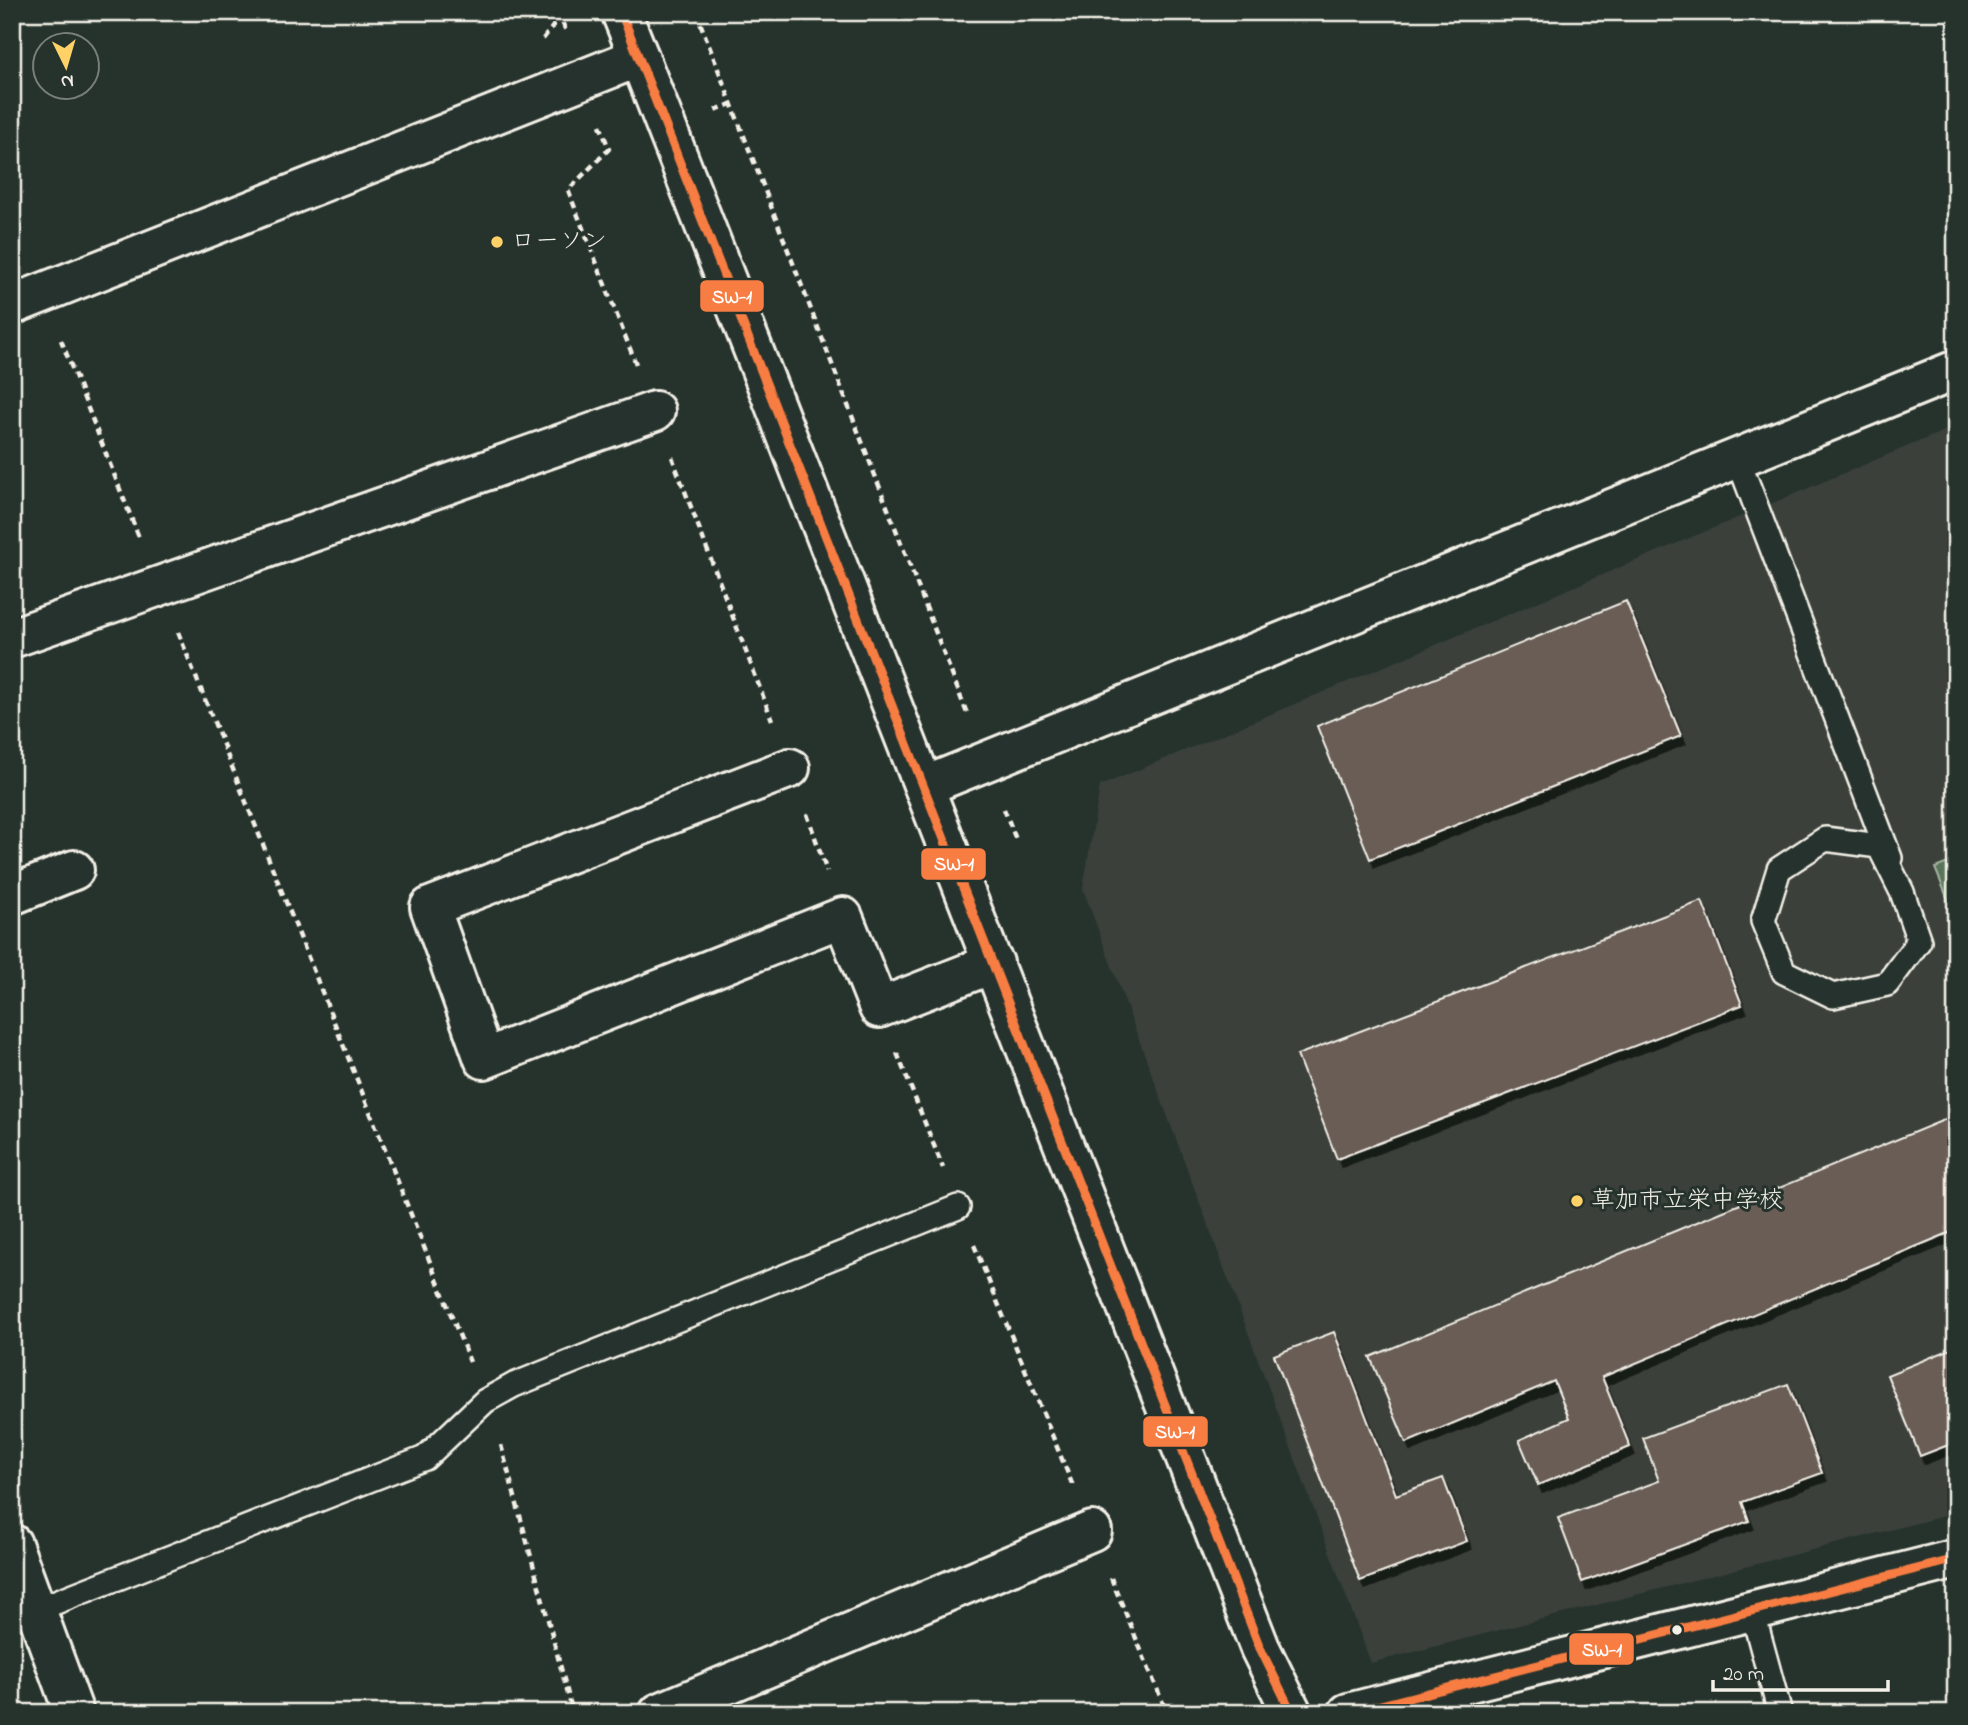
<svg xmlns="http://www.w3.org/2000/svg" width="1968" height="1725" font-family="'Indie Flower','Klee One',sans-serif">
<defs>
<filter id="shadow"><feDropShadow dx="4.5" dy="8" stdDeviation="0" flood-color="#0009"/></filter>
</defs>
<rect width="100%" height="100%" fill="#26332d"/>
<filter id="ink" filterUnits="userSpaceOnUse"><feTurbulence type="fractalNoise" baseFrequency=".0143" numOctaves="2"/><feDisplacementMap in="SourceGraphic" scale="14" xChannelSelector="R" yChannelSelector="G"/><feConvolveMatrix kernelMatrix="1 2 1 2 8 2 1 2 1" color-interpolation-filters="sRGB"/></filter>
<g filter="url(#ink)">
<path fill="#3a403a" d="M1956,426V1513L1371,1663L1083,889L1100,786Z"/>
<path fill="#59745a" stroke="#a6b2a1" stroke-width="2" d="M1956,860V919L1935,868Z"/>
<g fill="#695d57" stroke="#f4f1e8" stroke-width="2" filter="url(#shadow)">
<path d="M1626,601L1681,736L1370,859L1317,726Z"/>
<path d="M1702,901L1742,1005L1337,1159L1297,1055Z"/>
<path d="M1956,1115V1230L1602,1377L1630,1447L1538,1485L1519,1440L1569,1418L1554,1381L1406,1443L1370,1357Z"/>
<path d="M1334,1332L1396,1495L1443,1478L1467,1541L1360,1581L1274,1355Z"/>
<path d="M1956,1347V1442L1920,1456L1887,1375Z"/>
<path d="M1788,1384L1822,1473L1742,1502L1749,1521L1582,1582L1558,1518L1659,1481L1643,1438Z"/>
</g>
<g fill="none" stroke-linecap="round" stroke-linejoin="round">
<g stroke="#f4f1e8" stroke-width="28">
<g id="lane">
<path d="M1738,459L1890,858"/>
<path d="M1825,839L1879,846L1902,892L1919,941L1887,984L1833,996L1784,972L1763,921L1779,869Z"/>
<path d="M38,1609L425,1458L485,1401L514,1385L958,1207"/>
<path d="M1752,1610L1780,1713"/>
</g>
</g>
<g stroke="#f4f1e8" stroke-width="44">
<g id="street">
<path d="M621,12L639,57"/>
<path d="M12,638L655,411"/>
<path d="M790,768L430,907L484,1059L843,917L879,1008L994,963"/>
<path d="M925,786L1956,370"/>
<path d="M12,895L74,870"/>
<path d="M12,1544L74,1713"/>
<path d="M659,1713L1092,1531"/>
</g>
</g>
<g stroke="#f4f1e8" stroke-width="44">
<g id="secondary">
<path d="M12,305L639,57L1260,1648L1292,1713"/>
<path d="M1348,1713L1956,1559"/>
</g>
</g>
<g stroke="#f4f1e8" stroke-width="4.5" stroke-dasharray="7 5" stroke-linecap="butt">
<path d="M558,12L566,31"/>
<path d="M696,12L968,716"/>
<path d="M543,39L560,17L572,13"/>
<path d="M715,110L731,104"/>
<path d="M600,125L609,149L568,190L636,364"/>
<path d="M61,340L140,540"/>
<path d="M672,457L772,720"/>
<path d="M178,632L470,1362"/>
<path d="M1004,809L1017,842"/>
<path d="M807,814L827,872"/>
<path d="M897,1053L943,1168"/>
<path d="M974,1245L1073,1486"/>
<path d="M501,1445L573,1713"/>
<path d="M1111,1578L1167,1713"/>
</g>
<use href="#lane" stroke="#26332d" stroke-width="23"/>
<use href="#street" stroke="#26332d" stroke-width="38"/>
<use href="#secondary" stroke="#26332d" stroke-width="38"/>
<g stroke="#26332d" stroke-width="14">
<g id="bus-1">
<path d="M621,12L1260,1648L1292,1713"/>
<path d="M1349,1713L1956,1559"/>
</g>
</g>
<use href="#bus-1" stroke="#f77d43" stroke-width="9"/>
</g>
</g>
<g fill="#ffd166" stroke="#26332d" stroke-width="2.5">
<circle cx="497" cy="242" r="7"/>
<circle cx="1577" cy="1201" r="7"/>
</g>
<circle fill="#f4f1e8" stroke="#26332d" stroke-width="2.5" cx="1677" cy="1630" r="6"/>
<g text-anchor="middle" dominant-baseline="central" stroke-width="6" stroke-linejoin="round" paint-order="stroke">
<g font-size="24" fill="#f4f1e8" stroke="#26332d" text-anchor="start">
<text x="511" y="242">ローソン</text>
<text x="1591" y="1201">草加市立栄中学校</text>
</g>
</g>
<g stroke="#26332d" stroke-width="2.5">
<rect x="699" y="279" width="66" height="34" rx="7" fill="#f77d43"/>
<rect x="920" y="847" width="67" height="34" rx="7" fill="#f77d43"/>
<rect x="1142" y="1415" width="67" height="33" rx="7" fill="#f77d43"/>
<rect x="1568" y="1632" width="67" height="34" rx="7" fill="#f77d43"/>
</g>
<g font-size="19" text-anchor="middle" font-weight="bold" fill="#fff">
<text x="732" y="303">SW-1</text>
<text x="954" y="870">SW-1</text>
<text x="1175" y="1438">SW-1</text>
<text x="1602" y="1656">SW-1</text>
</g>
<rect width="1968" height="1725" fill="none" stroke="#26332d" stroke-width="42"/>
<rect x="21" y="21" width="1926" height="1683" fill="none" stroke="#f4f1e8" stroke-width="2.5" filter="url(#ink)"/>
<g transform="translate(66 66) rotate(175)"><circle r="33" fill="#26332d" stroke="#787f78" stroke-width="2"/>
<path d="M0-5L12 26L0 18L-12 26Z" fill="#ffd166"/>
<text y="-10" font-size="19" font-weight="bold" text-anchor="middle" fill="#f4f1e8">N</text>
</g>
<path d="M1713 1680v10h175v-10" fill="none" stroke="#f4f1e8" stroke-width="3.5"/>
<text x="1723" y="1680" font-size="21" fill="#f4f1e8" stroke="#26332d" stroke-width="5" paint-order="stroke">20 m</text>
</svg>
